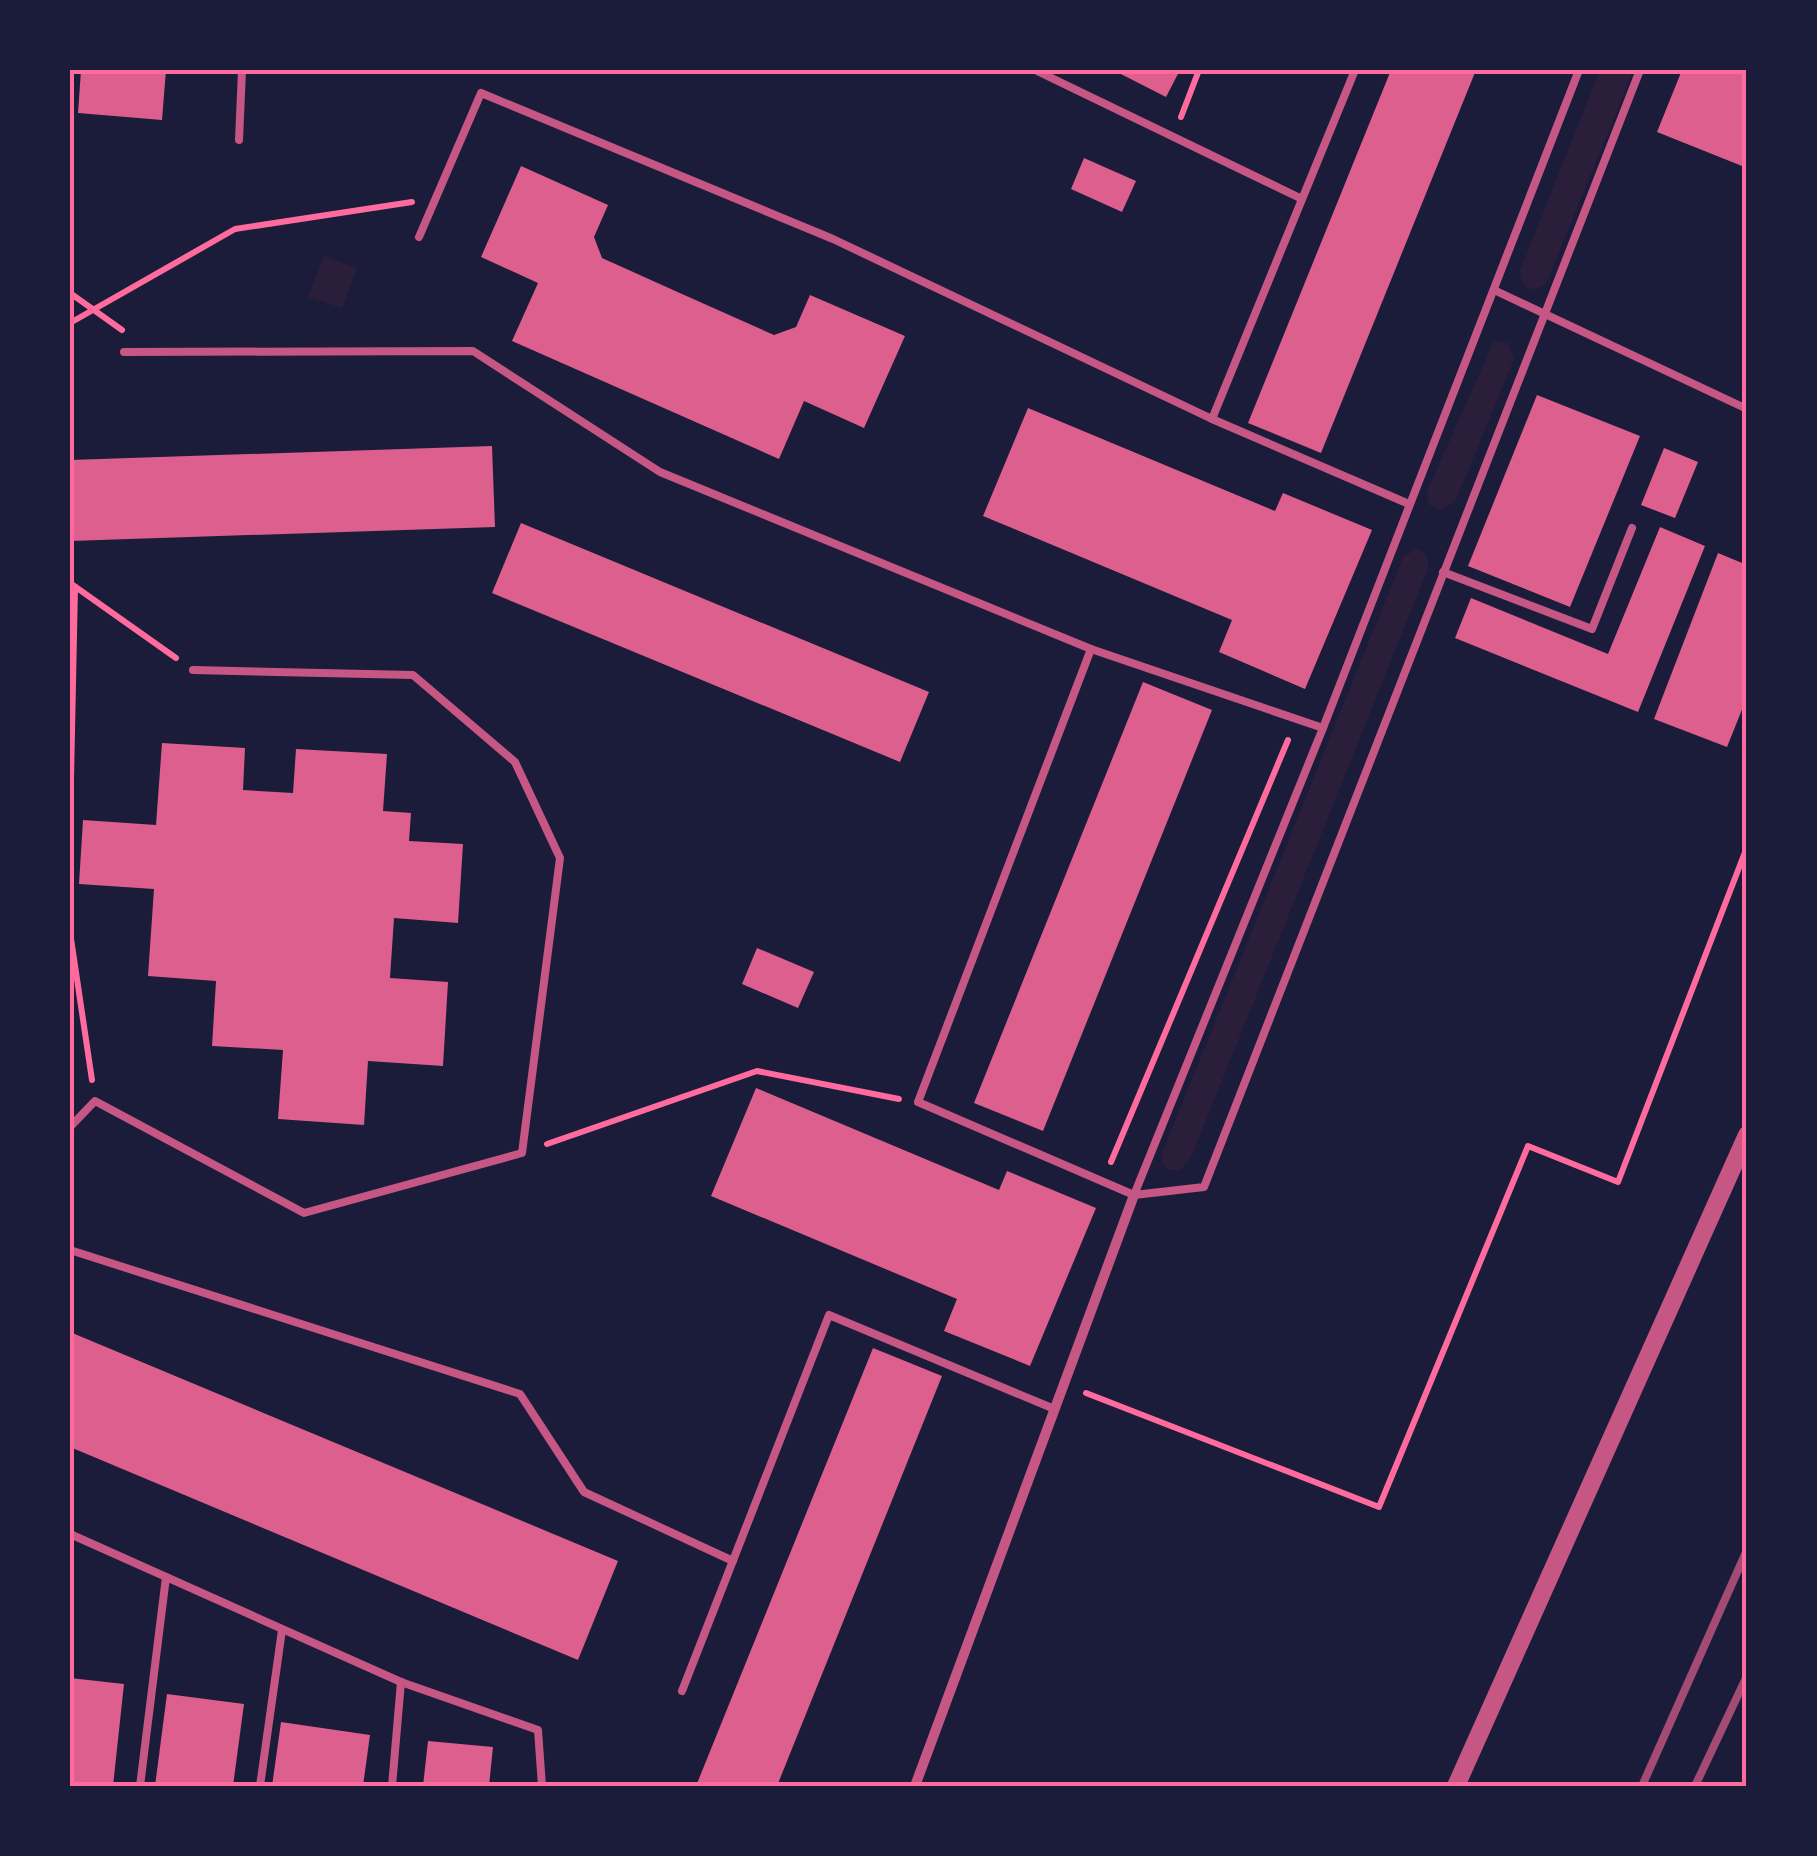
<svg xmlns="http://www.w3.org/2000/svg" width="1817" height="1856" font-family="Mulish,sans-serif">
<rect width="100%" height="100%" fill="#1b1b3a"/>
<g fill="#2a1e3b">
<path d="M1600,70H1634L1546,284L1532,290L1523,285L1520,271Z"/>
<path d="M324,256L357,268L342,308L308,297Z"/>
<path d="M1494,341L1508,343L1514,359L1456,500L1441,510L1429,505L1427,491Z"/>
<path d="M1416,549L1424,552L1429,561L1427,571L1191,1158L1181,1170H1169L1162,1164L1163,1151L1403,557Z"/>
</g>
<g fill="#dd5f8e">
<path d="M81,70H166L162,120L78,113Z"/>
<path d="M1113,70H1180L1166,97Z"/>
<path d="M1391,70H1476L1321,453L1248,423Z"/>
<path d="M1682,70H1747V168L1657,132Z"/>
<path d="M1084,158L1136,181L1122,212L1071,189Z"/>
<path d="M521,166L608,205L594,237L602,258L682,294L774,335L796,327L810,295L905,336L864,428L804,401L779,459L512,341L538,283L481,257Z"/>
<path d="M1537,395L1640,436L1570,607L1468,566Z"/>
<path d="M1028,408L1275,511L1283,493L1372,530L1305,689L1219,652L1232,620L983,516Z"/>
<path d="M492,446L495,527L70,541V460Z"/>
<path d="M1664,448L1698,462L1675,518L1641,505Z"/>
<path d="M521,523L929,692L900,762L492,593Z"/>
<path d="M1660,527L1705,546L1638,712L1455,638L1471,598L1608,654Z"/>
<path d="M1718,553L1747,565V697L1727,747L1654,719Z"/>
<path d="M1143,682L1212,710L1043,1131L974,1103Z"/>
<path d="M162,743L245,748L243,790L293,793L296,749L387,754L383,811L411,813L409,841L463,844L458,923L394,918L390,978L448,982L443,1066L368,1061L364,1125L278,1119L283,1050L212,1046L216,981L148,976L154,889L79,884L83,820L156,825Z"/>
<path d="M757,948L814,972L798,1008L742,984Z"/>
<path d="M756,1088L999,1190L1007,1171L1096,1208L1030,1366L944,1331L957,1299L711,1196Z"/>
<path d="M70,1332L618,1561L578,1660L70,1447Z"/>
<path d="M873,1348L942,1376L777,1786H696Z"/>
<path d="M70,1678L124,1684L113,1786H70Z"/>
<path d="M167,1694L244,1704L233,1786H155Z"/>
<path d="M281,1722L370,1735L363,1786H272Z"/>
<path d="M428,1741L493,1747L489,1786H423Z"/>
</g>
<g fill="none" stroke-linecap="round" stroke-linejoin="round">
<g stroke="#ff6b9d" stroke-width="6">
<path d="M1181,117L1199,70"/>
<path d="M70,293L122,330"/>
<path d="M70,323L235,229L412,202"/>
<path d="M70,583L176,658"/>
<path d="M70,827L75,587"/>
<path d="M70,932L92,1080"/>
<path d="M547,1144L757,1071L899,1099"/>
<path d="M1111,1162L1288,740"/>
<path d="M1086,1393L1379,1507L1528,1146L1618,1182L1747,847"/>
</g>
<g stroke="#c65784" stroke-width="8">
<path d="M1035,70L1302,199"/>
<path d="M239,140L242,70"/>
<path d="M419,237L481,93L833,239L1212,419L1409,504"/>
<path d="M1494,290L1747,409"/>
<path d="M124,352L473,351L660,472L1091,649L1323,728"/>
<path d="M1212,419L1355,70"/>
<path d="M1443,572L1592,629L1632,528"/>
<path d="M1091,649L918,1102L1134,1195"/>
<path d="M70,1127L95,1101L304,1213L522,1153L560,858L515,762L413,675L193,670"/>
<path d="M1134,1195L1204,1187L1640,70"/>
<path d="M1134,1195L1323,728L1579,70"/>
<path d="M70,1250L520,1394L584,1492L733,1561"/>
<path d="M70,1534L401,1682L538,1730L542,1786"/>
<path d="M682,1691L829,1315L1052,1408"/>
<path d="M140,1786L166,1577"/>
<path d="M260,1786L282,1630"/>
<path d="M392,1786L401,1682"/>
</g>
<path stroke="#c65784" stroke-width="10" d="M915,1786L1134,1195"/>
<path stroke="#c65784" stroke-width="18" d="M1456,1786L1747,1135"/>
<g stroke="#a44b75" stroke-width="8">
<path d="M1642,1786L1747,1550"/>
<path d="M1695,1786L1747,1676"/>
</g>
</g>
<rect width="1817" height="1856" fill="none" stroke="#1b1b3a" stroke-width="145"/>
<rect x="72" y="72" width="1672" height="1712" fill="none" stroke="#ff6b9d" stroke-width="4"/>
</svg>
